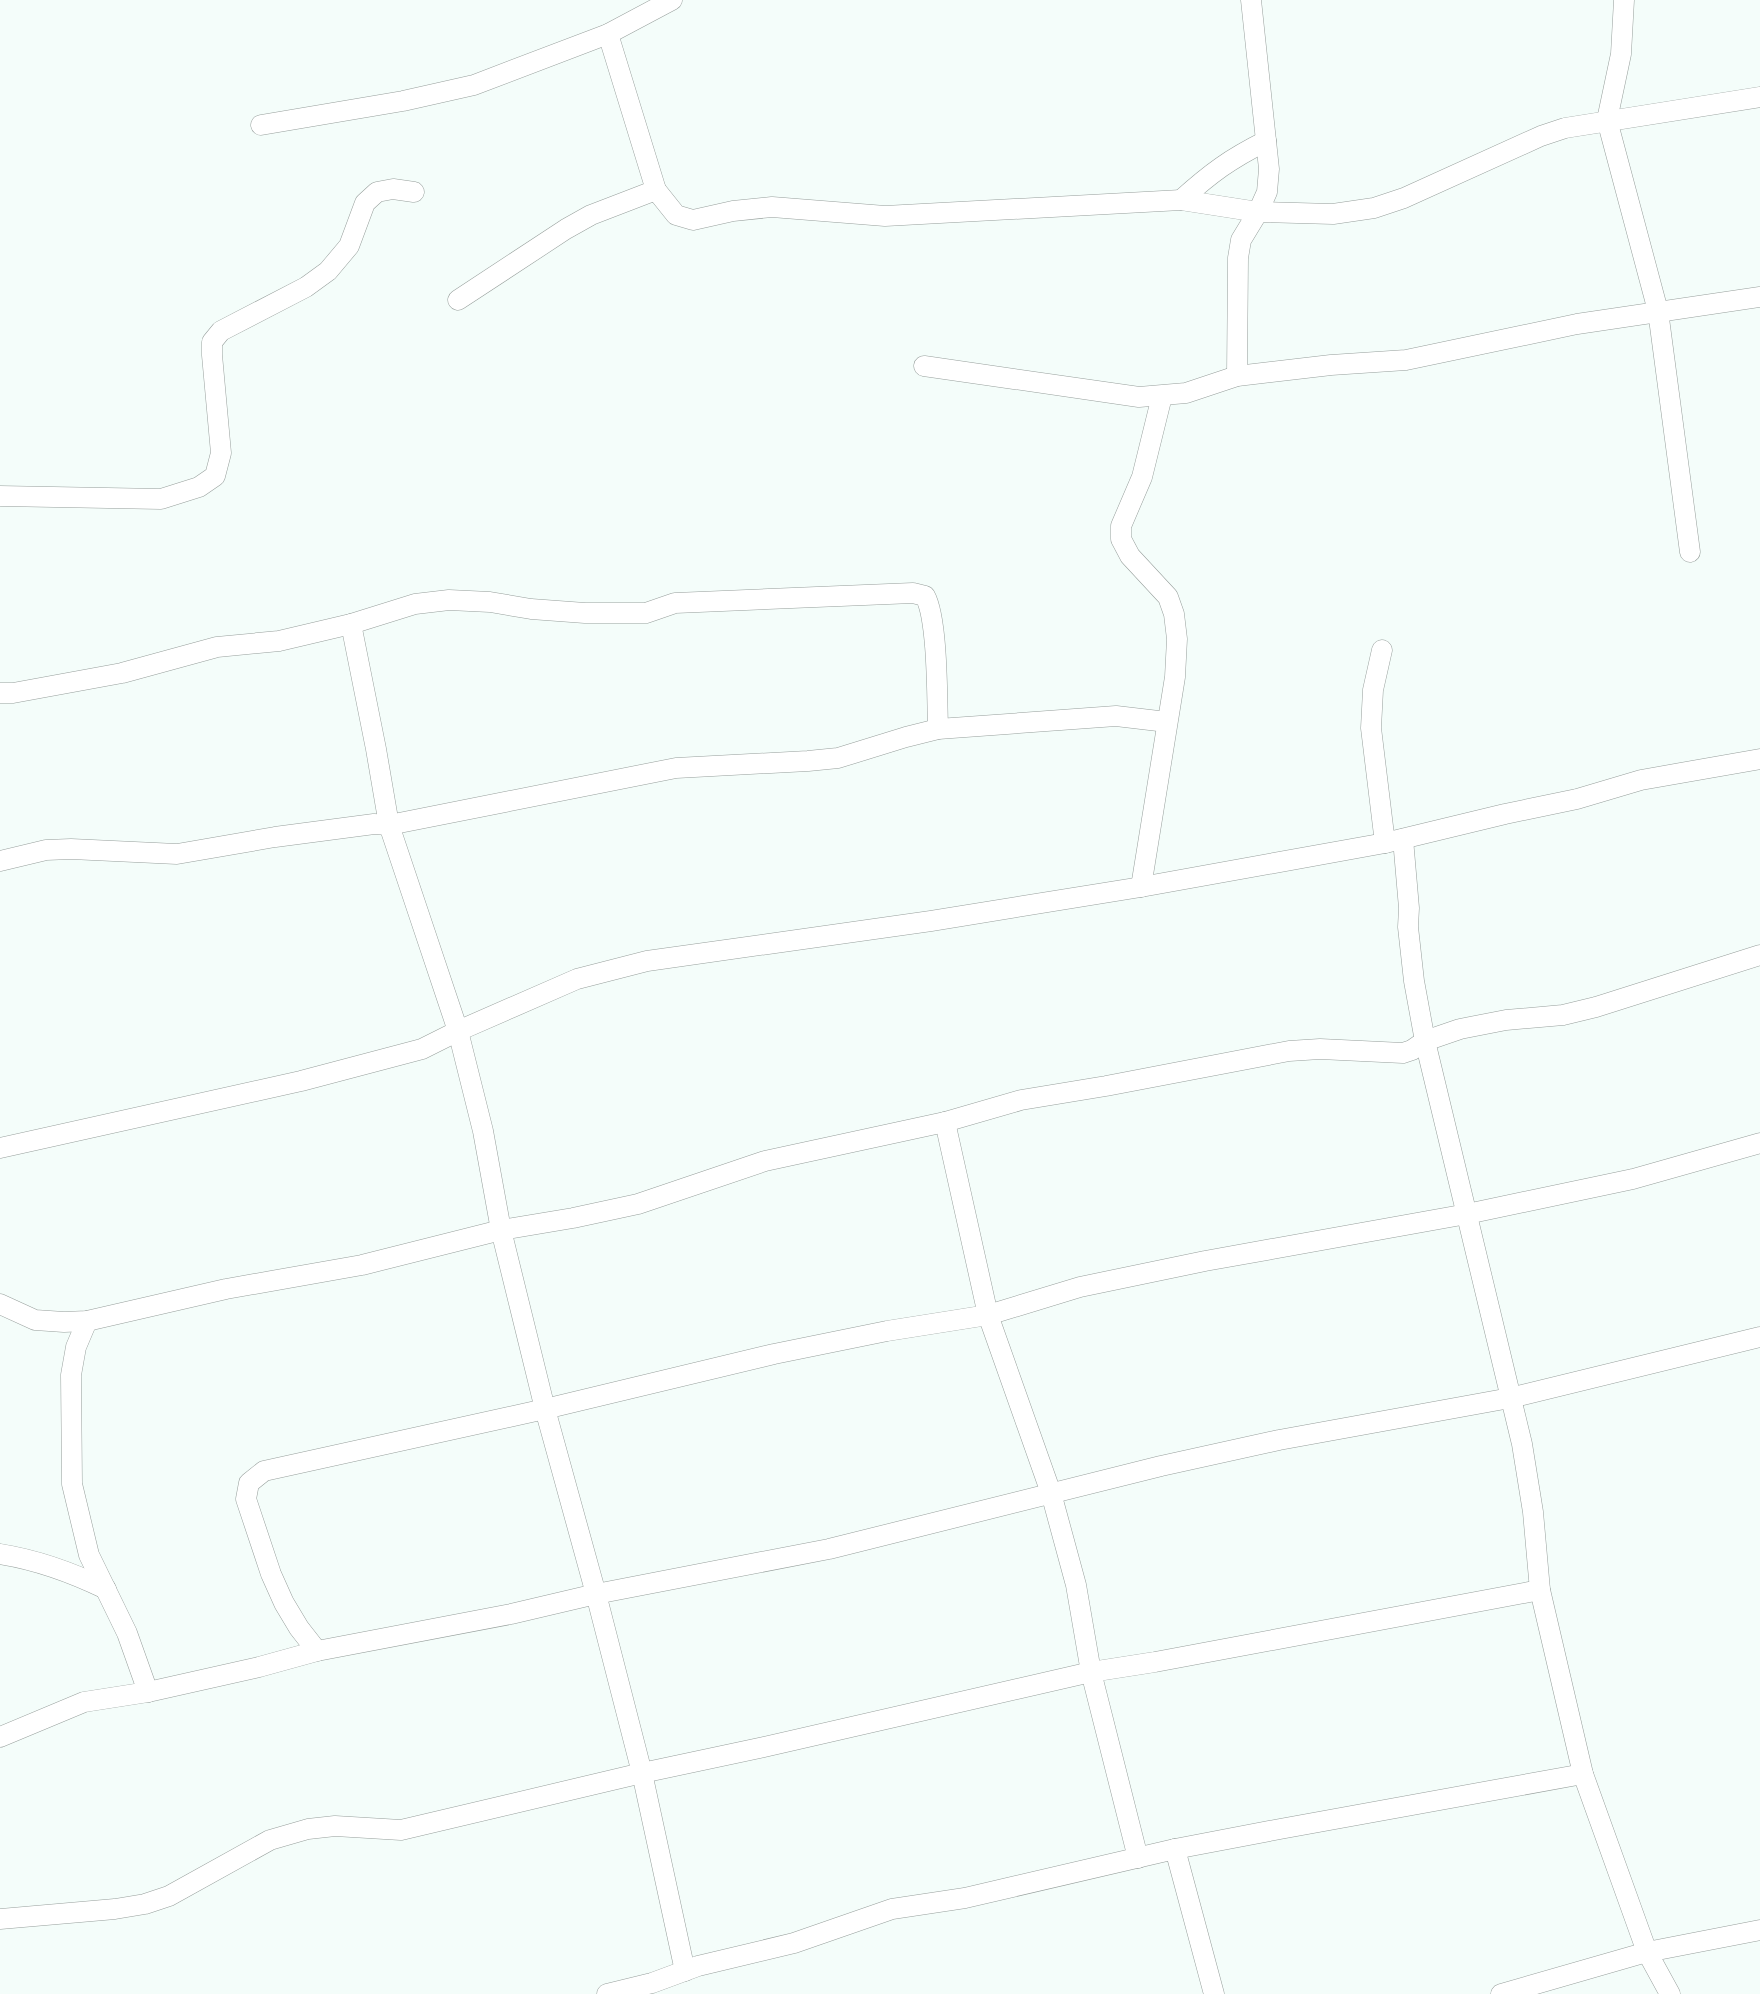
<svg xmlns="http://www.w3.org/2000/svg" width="1760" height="1994" font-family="Literata,serif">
<rect width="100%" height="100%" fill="#f4fdfa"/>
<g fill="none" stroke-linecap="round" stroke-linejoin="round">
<g stroke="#979f9c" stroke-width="21">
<g id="minor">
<path d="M1624,0L1621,54L1607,120L1658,311L1690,552"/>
<path d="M608,34L656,190"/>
<path d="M261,125L403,101L474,85L608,34L672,0"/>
<path d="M1181,200C1211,173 1230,159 1266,141"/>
<path d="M458,300L566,229L591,215L656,190L676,215L693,220L733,211L772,207L885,216L1181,200L1258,212L1333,214L1374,208L1404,198L1541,136L1565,128L1760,97"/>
<path d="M924,366L1139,397L1186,393L1237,376L1331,365L1406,360L1577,324L1760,297"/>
<path d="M1237,376L1238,258L1241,240L1258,212L1267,192L1269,169L1251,0"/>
<path d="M0,496L161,499L199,487L215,476L221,453L212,355V342L221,331L306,287L328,271L349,246L365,203L377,192L393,189L414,192"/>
<path d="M351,624L376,749L389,825L458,1031L483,1131L501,1230L545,1409L596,1594L642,1773L685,1971"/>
<path d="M1382,650L1373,690L1371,728L1385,843"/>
<path d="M0,693H13L122,673L217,647L279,641L351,624L415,604L449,600L490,602L531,609L585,613H646L675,603L913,593L925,596C938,619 937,700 938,729"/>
<path d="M1403,839L1409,908L1408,927L1414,981L1425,1041L1522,1444L1533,1512L1540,1590L1583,1774L1647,1952L1670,1994"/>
<path d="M0,861L46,850L71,849L177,854L275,837L374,824L389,825L676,768L808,761L838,758L906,737L938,729L1116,716L1167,722"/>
<path d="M1141,887L1175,677L1177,639L1174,614L1168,597L1130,556L1121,539V526L1142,477L1162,396"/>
<path d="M945,1122L988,1315L1051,1493L1076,1585L1091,1672L1138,1858"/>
<path d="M0,1148L301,1081L422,1049L458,1031L577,979L647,961L931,921L1141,887L1385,843L1505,814L1577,799L1641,780L1760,759"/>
<path d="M0,1304L35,1320L64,1322L87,1321L226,1289L362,1265L501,1230L573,1218L638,1204L765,1161L945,1122L1021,1100L1106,1086L1289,1051L1320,1049L1403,1053L1412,1050L1425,1041L1460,1029L1506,1020L1563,1015L1596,1007L1760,955"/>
<path d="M87,1321L76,1347L71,1375L72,1484L89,1555L127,1633L148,1692"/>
<path d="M0,1554C38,1560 71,1572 106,1589"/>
<path d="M317,1651L299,1628L284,1603L271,1574L246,1499L249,1483L264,1471L545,1409L774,1354L887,1331L988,1315L1080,1287L1205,1261L1467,1214L1633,1179L1760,1143"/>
<path d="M0,1737L84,1702L148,1692L259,1667L317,1651L511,1614L596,1594L829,1549L1161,1466L1279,1440L1510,1398L1760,1337"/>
<path d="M1175,1849L1214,1994"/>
<path d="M0,1919L115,1909L145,1904L169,1896L270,1840L308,1829L335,1826L401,1830L642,1773L764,1747L1091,1672L1155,1662L1540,1590"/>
<path d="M607,1994L652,1983L698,1966L794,1943L892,1909L965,1898L1175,1849L1280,1829L1583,1774"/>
<path d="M1501,1994L1647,1952L1760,1930"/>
</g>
</g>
<use href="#minor" stroke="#fff" stroke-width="20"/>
</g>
</svg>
